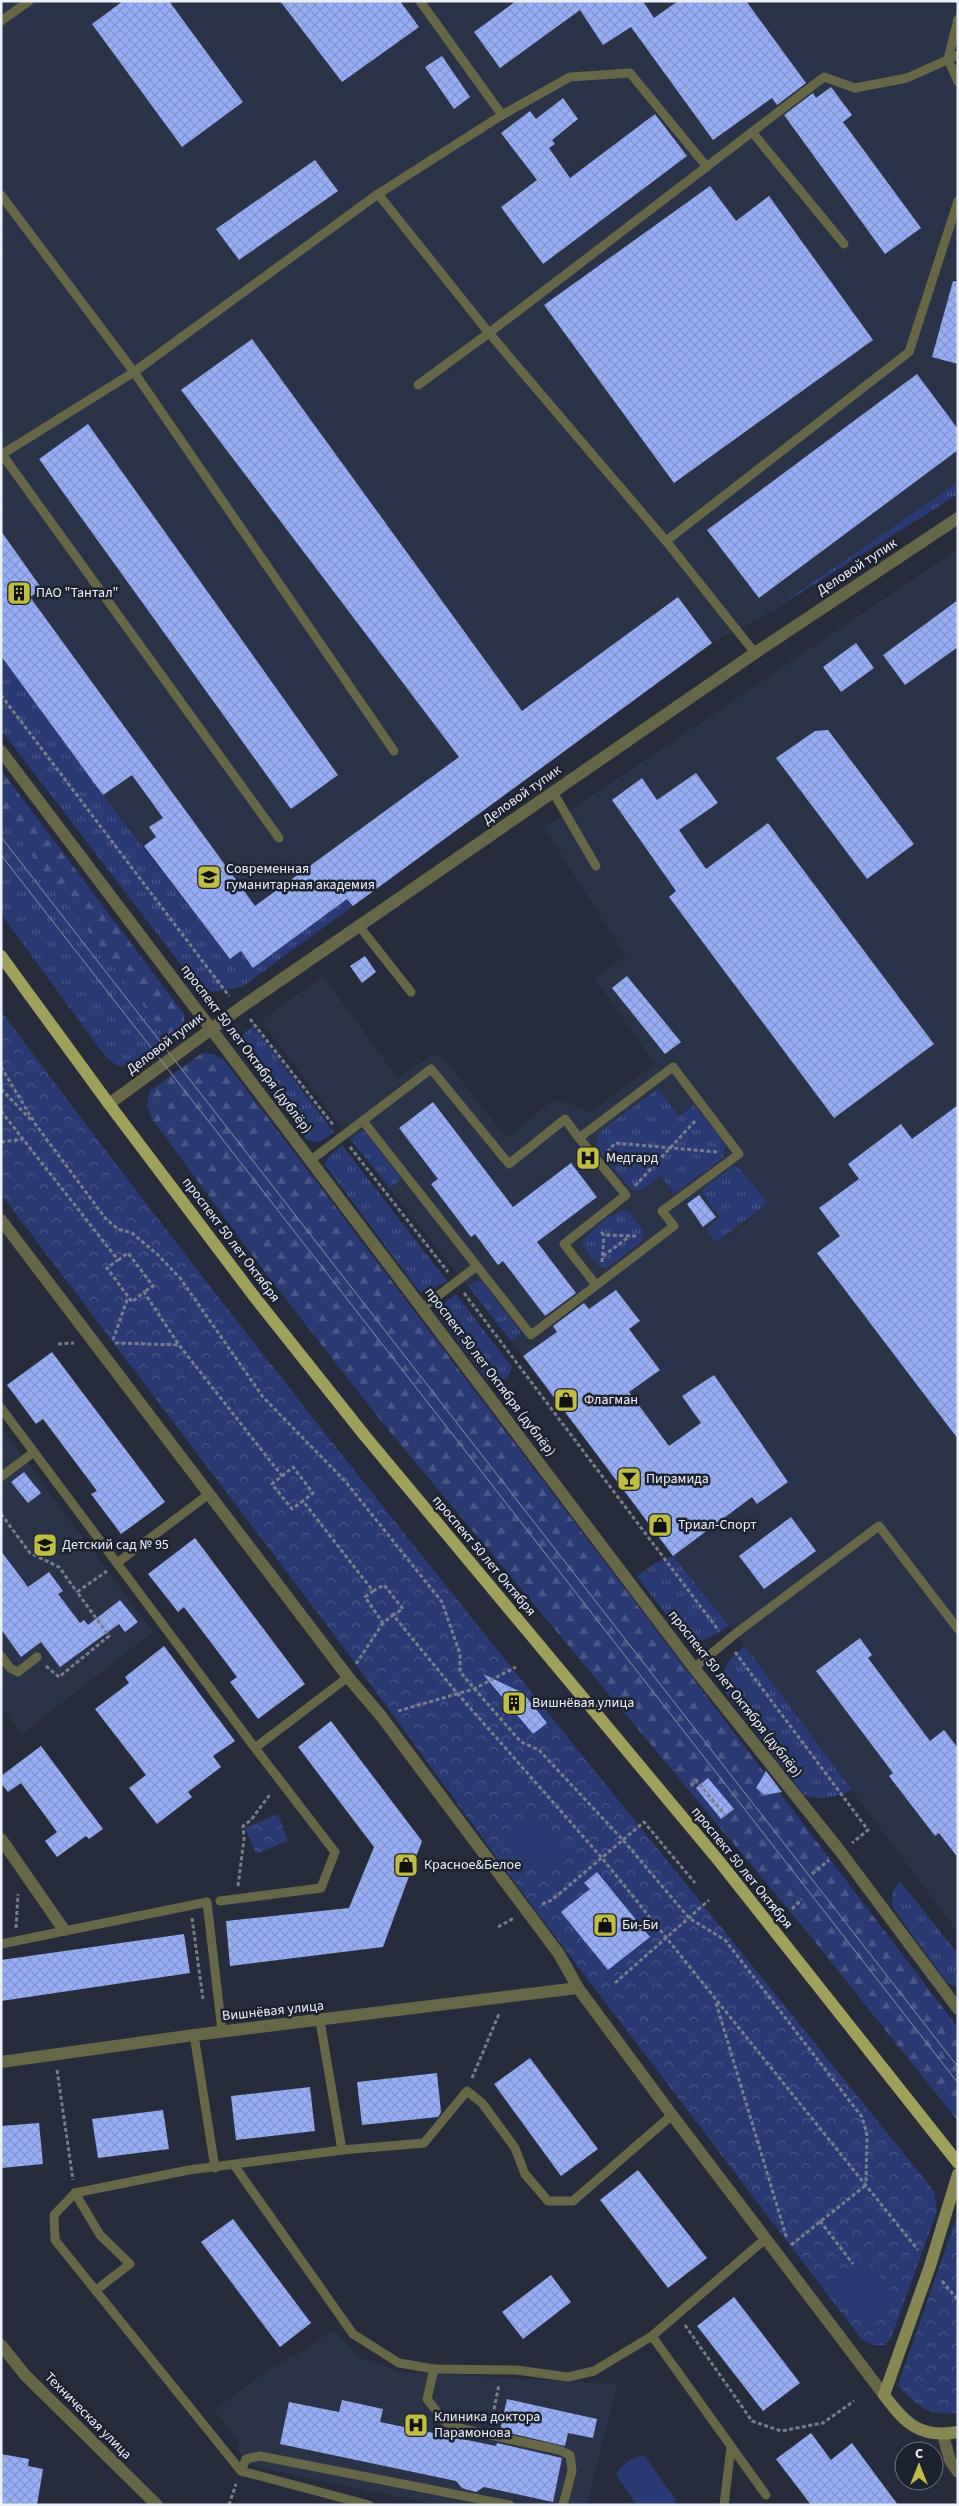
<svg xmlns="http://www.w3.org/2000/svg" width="959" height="2506" font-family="'Source Sans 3',sans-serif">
<defs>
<pattern id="grass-tufts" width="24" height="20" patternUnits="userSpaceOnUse" patternTransform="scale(1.25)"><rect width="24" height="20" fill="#2a3a73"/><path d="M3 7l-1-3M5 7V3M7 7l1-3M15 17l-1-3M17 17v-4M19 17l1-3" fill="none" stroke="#495788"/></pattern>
<pattern id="forest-firs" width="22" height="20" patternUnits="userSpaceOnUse" patternTransform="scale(1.25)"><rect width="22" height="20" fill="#2a3a73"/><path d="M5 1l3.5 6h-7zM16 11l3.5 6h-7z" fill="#495788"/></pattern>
<pattern id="park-crowns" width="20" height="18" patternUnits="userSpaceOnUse" patternTransform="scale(1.25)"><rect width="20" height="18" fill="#2a3a73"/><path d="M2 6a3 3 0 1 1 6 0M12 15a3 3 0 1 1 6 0" fill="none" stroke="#495788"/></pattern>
<pattern id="building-cross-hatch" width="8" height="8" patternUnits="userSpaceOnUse" patternTransform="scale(1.25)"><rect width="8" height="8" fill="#96aef6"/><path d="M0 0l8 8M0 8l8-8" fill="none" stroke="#8294cb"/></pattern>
</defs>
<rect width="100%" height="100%" fill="#262c3b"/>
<g fill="#2b3348">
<path d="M1,1H958V482L761,618L712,643L678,597L253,968L230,959L103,795L1,656Z"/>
<path d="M958,549V1933L751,1654L673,1556L523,1356L351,1140L261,1021L323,976L398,1078L430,1056H437L444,1059L505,1136L511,1135L545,1106L555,1101H563L590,1112L655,1064L594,978L626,956L544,828Z"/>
<path d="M1,1427L153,1632L22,1734L1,1706Z"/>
<path d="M334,2329L358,2357L400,2372L618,2384L587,2505H438L252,2466L238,2450L237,2439L214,2410L274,2366L304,2350Z"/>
</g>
<g fill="url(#grass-tufts)">
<path d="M958,482V494L761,618Z"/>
<path d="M1,656L103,795L230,959L241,951L253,967L344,894L353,906L242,987L212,992L194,982L1,730Z"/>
<path d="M1,814L169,1040L133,1065L117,1066L105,1056L1,914Z"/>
<path d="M253,1026L334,1132C324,1139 318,1146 306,1139L241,1052C239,1039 242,1034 253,1026Z"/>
<path d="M658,1089L679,1116L694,1105L725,1144L723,1158L674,1193L661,1176C651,1183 641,1195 630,1188L596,1147L600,1131Z"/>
<path d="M365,1132L399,1176L400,1180L390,1188L351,1140L359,1133Z"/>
<path d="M342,1145L447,1281L424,1294L419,1291L325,1165L328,1157Z"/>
<path d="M734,1166L741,1170L768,1203L716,1242L706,1229L720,1217L702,1192L705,1187Z"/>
<path d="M627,1210L643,1231L642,1241L607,1268L599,1267L582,1245C588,1230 611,1213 627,1210Z"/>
<path d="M476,1281L482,1282L521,1333L511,1341L468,1286Z"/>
<path d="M456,1294L512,1367L508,1377L499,1381L487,1380L440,1317V1306Z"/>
<path d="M673,1556L729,1626C714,1636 698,1647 681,1635L637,1576L655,1563Z"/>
<path d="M744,1646L751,1654L852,1790C835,1797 822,1801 804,1795L725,1692C720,1667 727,1662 744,1646Z"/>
<path d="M900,1881L958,1954V1987L947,1983L893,1908L892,1892Z"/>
</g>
<g fill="url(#forest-firs)">
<path d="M1,770L184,1014V1028L169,1040L1,814Z"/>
<path d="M202,1053L213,1054L224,1060L958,2028V2121L808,1933L381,1421L264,1271L152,1119L147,1106L150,1091Z"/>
</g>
<g fill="url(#park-crowns)">
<path d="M1,1011C300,1414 620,1800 934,2191L937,2211L891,2338L885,2345H873L862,2340L533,1907L341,1644L1,1194Z"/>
<path d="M278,1814L288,1841L256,1854L245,1828Z"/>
<path d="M957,2216L958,2413C926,2415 919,2408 898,2385Z"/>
</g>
<g fill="#2a3a73">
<path d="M533,1814L568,1858L541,1879L506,1836Z"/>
<path d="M862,2256L895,2296L862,2324L829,2283Z"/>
<path d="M644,2455L676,2500L675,2505H637L616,2475C621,2465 633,2456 644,2455Z"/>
</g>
<g fill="url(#building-cross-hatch)">
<path d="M123,1H169L243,102L182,147L92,24Z"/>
<path d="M280,1H400L419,27L342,82Z"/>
<path d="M516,1H643L654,18L678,1H746L806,83L777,105L772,98L713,140L631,27L603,45L580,10L500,68L474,32Z"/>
<path d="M442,56L470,97L454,109L425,67Z"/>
<path d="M831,87L852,115L843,122L921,228L885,254L784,115L813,93L816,98Z"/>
<path d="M563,98L578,119L552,140L555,144L549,148L570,178L655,114L687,156L543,264L501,207L537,180L501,133L530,111L536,119Z"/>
<path d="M315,160L338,191L239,260L216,229Z"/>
<path d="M710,186L736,221L769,196L873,340L674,483L544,305Z"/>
<path d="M953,281L958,282V364L932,357Z"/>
<path d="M252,339L522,711L678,597L712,643L353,906L347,899L253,968L241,951L230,959L144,846L156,837L149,827L163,818L132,775L103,795L1,656V531L42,589L30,597L255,906L459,757L181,390Z"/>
<path d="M917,374L958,429V450L759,598L707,530Z"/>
<path d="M88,424L338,775L291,809L39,459Z"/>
<path d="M958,600V647L905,685L883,655Z"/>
<path d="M856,643L874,668L841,692L823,667Z"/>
<path d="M828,730L914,844L867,879L776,758L815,731Z"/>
<path d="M696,773L718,803L679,830L706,869L768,823L934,1044L834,1118L669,897L676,891L612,800L642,778L657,800Z"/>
<path d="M365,956L376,972L362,983L350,966Z"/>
<path d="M627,976L681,1042L665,1054L612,988Z"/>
<path d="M433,1102L513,1207L571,1163L597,1197L537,1242L576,1293L545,1316L503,1261L498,1265L475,1234L471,1237L431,1184L438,1179L399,1128Z"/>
<path d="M958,1105V1439L817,1253L840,1236L819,1208L859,1179L848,1164L901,1124L912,1139Z"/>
<path d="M699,1195L716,1217L703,1227L687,1204Z"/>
<path d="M616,1290L640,1321L629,1329L660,1370L629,1392L669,1446L701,1423L682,1396L714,1375L788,1482L757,1504L752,1497L673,1556L523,1356L557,1332L553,1326L584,1303L589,1309Z"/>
<path d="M52,1352L165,1502L121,1534L91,1494L97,1491L43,1419L36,1424L7,1385Z"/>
<path d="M24,1472L41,1493L28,1503L11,1482Z"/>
<path d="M791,1517L816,1551L764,1589L739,1556Z"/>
<path d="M195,1538L305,1684L258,1719L230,1682L237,1677L184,1607L178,1612L148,1574Z"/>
<path d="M1,1551L28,1587L49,1572L63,1591L58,1594L80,1623L84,1620L88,1625L120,1600L138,1622L125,1632L119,1624L60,1667L41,1642L21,1657L1,1629Z"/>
<path d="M860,1638L872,1655L868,1658L930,1741L944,1730L958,1748V1858L939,1833L935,1836L889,1776L893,1773L816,1671Z"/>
<path d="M164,1646L235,1741L213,1756L221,1767L188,1792L192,1797L157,1824L129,1788L146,1775L95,1709L129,1683L125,1677Z"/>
<path d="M483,1674L523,1693L547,1723L533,1734Z"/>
<path d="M331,1721L422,1841L383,1947L230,1966L226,1921L349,1908L374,1847L298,1747Z"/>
<path d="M41,1746L103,1829L89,1839L86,1836L57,1857L45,1841L57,1832L21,1783L8,1792L1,1783V1776Z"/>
<path d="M766,1771L782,1792L764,1795L756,1788Z"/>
<path d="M708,1778L734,1809L721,1819L696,1788Z"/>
<path d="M597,1872L650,1937L608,1970L561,1912L590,1889L584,1883Z"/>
<path d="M184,1934L190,1973L1,2001V1960Z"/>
<path d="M530,2058L598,2149L561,2176L494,2084Z"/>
<path d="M437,2073L441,2112L438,2117L362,2125L357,2082Z"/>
<path d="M310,2087L315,2131L236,2140L231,2096Z"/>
<path d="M163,2110L169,2149L98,2158L92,2119Z"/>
<path d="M39,2123L43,2164L1,2168V2126Z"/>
<path d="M638,2170L707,2258L668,2288L600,2200Z"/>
<path d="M233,2219L311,2323L280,2347L201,2242Z"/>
<path d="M551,2275L571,2302L523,2339L502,2312Z"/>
<path d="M734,2297L800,2383L763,2411L697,2326Z"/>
<path d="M507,2399L597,2419L593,2438L568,2433L565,2446L500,2431Z"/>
<path d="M342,2400L383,2409L380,2422L496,2446L497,2443L562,2458L553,2502L484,2487L476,2492L468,2490L462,2488L456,2481L280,2444L289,2402L339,2412Z"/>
<path d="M811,2433L831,2460L852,2443L898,2505H811L776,2459Z"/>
<path d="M1,2454L29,2459L28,2466L43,2469L37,2505H1Z"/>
</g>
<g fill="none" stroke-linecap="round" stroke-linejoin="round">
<g stroke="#777d89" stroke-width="3" stroke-dasharray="4 2.5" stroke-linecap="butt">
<path d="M1,695L229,996"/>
<path d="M250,1019L334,1126"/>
<path d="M1,1067L36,1125L106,1219L118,1229L132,1233L157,1254L180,1278L263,1397L345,1481L442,1602L460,1654V1671L465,1678L521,1742L539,1750L623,1840L689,1918L725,1940L862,2117L867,2135L866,2184"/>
<path d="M1,1089L32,1121"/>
<path d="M1,1111L118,1260L107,1268L132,1302L144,1292L179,1345L282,1476L272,1484L292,1509L303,1501L373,1591L365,1597L383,1623L393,1615L457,1693L602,1858L918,2250"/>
<path d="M1,1142L23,1139"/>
<path d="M350,1147L448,1272"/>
<path d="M607,1152L615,1143L717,1152"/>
<path d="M635,1186L695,1121"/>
<path d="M601,1232L604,1235L636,1236"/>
<path d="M603,1256L630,1236"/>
<path d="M118,1260L128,1253L153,1286L144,1292"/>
<path d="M602,1262L604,1235"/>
<path d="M464,1293L719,1631"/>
<path d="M113,1340L128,1297"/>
<path d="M115,1343L179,1345"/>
<path d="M58,1344L74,1343"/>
<path d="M282,1476L293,1467L313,1493L303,1501"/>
<path d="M1,1514L30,1553L59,1567L77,1592"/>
<path d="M373,1591L384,1585L403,1609L393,1615"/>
<path d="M735,1652L868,1830L852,1843"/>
<path d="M356,1664L383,1623"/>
<path d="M46,1666L59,1677L109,1636L77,1592L107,1571"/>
<path d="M398,1711L474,1689L516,1667"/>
<path d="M691,1786L696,1780L726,1816"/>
<path d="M812,1874L829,1860"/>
<path d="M238,1886L244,1839L243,1826L251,1820L271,1793"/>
<path d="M542,1904L552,1900L644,1822L695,1883"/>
<path d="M792,1909L802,1899"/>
<path d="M192,1918L203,1999"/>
<path d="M498,1927L514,1918"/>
<path d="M16,1928L18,1894"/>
<path d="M615,1983L709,1900"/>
<path d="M716,2003L787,2239"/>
<path d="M57,2070L73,2180"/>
<path d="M472,2078L499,2014"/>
<path d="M820,2221L853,2264"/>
<path d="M791,2245L866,2185"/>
<path d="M942,2281L958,2300"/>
<path d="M685,2325L752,2421L781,2431L823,2423L854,2401"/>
<path d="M487,2419L493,2415L499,2384"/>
<path d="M229,2505L236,2484"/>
</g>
<g stroke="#666746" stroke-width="9">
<path d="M420,1L502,115"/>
<path d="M958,19L948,59L958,82"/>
<path d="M1,21L29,1"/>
<path d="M752,132L844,244"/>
<path d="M378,194L489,333L666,541L755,653"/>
<path d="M1,195L134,372L394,751"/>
<path d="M418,385L489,333L824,77L855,88L907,78L958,55"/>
<path d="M1,453L279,838"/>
<path d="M1,455L134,372L378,194L502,115L570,77L630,73L707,167"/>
<path d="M666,541L909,352L958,201"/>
<path d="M553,792L596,866"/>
<path d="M359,926L411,992"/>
<path d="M579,1138L626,1195L564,1244L596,1285"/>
<path d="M311,1160L431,1069L509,1164L565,1119L579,1138L673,1067L739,1154L662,1211L674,1226L531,1335L363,1121"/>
<path d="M422,1308L477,1266"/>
<path d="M1,1408L255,1748"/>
<path d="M1,1477L34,1452"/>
<path d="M117,1563L209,1494"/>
<path d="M1,1656L10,1668L18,1672L37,1657"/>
<path d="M694,1668L735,1634L879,1526L958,1629"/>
<path d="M220,1901L321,1888L335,1852L255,1748L348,1677"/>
<path d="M1,1944L207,1902L222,2031"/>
<path d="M320,2021L342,2150"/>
<path d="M194,2035L215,2168"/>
<path d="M234,2165L353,2334L399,2363L434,2369L516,2370L568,2377L594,2371L652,2336L764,2240"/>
<path d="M75,2193L100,2235L130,2264L96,2290"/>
<path d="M652,2336L766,2495"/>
<path d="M434,2369L427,2399L445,2422L463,2429L559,2450L570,2455L572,2471L563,2505"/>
<path d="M241,2471L246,2459L260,2456L510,2505"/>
<path d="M369,2505L241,2471L55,2240L54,2215L75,2193L189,2170L342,2150L424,2143L467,2091L482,2103L515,2148L525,2174L548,2201H573L672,2115"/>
<path d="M724,2505L731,2447"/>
</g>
<g stroke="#666746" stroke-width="12">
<path d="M1,751L694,1668L840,1851L958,2009"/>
<path d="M109,1104L240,1008L755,653L958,518"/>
<path d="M1,1220L348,1677L381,1716L559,1954L578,1988L672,2115L884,2395"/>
<path d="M1,1839L64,1930"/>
<path d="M1,2062L194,2035L578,1988"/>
<path d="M1,2345L25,2375L157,2505"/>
<path d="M943,2435L950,2460L958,2472"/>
</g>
<path stroke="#868752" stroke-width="12" d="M958,2174L930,2266L884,2395C905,2423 920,2439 958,2432"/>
<path stroke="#9fa05b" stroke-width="12" d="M1,956L109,1104L253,1295L365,1436L719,1861L958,2163"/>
<g stroke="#8a8f9c" stroke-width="1">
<path d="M1,837L958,2067"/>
<path d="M1,855L958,2083"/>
</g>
</g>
<defs>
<g id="building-square" transform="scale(1.25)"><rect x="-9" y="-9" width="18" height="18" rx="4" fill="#bfbe42" stroke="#1d2231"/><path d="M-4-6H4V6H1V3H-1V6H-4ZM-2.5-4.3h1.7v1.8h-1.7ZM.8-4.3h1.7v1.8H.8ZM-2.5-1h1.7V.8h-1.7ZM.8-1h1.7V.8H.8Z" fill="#111"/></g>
<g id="university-square" transform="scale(1.25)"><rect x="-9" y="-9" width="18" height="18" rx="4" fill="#bfbe42" stroke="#1d2231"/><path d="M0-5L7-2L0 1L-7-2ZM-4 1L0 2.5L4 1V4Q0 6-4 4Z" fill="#111"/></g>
<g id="hospital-square" transform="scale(1.25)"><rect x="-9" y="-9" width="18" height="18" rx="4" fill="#bfbe42" stroke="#1d2231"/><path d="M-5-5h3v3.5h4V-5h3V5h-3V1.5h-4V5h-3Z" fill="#111"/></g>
<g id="shop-square" transform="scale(1.25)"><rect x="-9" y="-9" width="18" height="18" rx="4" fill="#bfbe42" stroke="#1d2231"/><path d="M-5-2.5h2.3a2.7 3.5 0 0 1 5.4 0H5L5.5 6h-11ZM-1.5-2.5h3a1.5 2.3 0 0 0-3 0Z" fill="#111"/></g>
<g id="bar-square" transform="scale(1.25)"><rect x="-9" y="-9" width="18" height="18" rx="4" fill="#bfbe42" stroke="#1d2231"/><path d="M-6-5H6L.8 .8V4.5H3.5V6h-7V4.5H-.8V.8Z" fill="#111"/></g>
<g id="school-square" transform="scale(1.25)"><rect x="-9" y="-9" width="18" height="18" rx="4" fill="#bfbe42" stroke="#1d2231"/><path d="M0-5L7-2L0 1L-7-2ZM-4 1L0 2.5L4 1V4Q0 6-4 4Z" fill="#111"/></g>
</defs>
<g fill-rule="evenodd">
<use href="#building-square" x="19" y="593"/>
<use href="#university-square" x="209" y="877"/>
<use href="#hospital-square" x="588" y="1158"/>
<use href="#shop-square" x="566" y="1400"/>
<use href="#bar-square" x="629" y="1479"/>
<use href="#shop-square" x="660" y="1525"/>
<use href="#school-square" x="45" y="1545"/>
<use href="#building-square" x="514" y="1703"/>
<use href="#shop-square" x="406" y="1865"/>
<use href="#shop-square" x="605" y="1925"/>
<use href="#hospital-square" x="416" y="2425"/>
</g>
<g text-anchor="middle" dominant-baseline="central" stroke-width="5" stroke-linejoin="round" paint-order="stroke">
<g font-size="14" fill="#edf1fb" stroke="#1d2231">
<text transform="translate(857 567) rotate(-33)">Деловой тупик</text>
<text transform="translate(522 795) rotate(-35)">Деловой тупик</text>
<text transform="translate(165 1044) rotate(-37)">Деловой тупик</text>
<text transform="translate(246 1049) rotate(53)">проспект 50 лет Октября (дублёр)</text>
<text transform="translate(231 1240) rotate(53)">проспект 50 лет Октября</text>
<text transform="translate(490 1372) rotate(53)">проспект 50 лет Октября (дублёр)</text>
<text transform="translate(484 1556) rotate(50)">проспект 50 лет Октября</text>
<text transform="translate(735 1694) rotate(52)">проспект 50 лет Октября (дублёр)</text>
<text transform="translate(742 1868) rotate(51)">проспект 50 лет Октября</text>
<text transform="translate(273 2011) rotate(-6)">Вишнёвая улица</text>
<text transform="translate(88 2416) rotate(45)">Техническая улица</text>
</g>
<g font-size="14" fill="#edf1fb" stroke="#1d2231" text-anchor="start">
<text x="36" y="593">ПАО "Тантал"</text>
<text x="226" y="869">Современная<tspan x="226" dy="16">гуманитарная академия</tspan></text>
<text x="606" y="1158">Медгард</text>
<text x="584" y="1400">Флагман</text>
<text x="646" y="1479">Пирамида</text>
<text x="678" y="1525">Триал-Спорт</text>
<text x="62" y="1545">Детский сад № 95</text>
<text x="532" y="1703">Вишнёвая улица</text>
<text x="424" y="1865">Красное&amp;Белое</text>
<text x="622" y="1925">Би-Би</text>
<text x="434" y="2417">Клиника доктора<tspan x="434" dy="16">Парамонова</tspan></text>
</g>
</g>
<rect width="959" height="2506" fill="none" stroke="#edf1fb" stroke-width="5"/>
<g transform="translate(919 2466)"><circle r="24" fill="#1d2231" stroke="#707582"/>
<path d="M0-4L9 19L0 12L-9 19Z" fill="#bfbe42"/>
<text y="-8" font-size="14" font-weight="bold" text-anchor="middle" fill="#edf1fb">С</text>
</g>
</svg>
